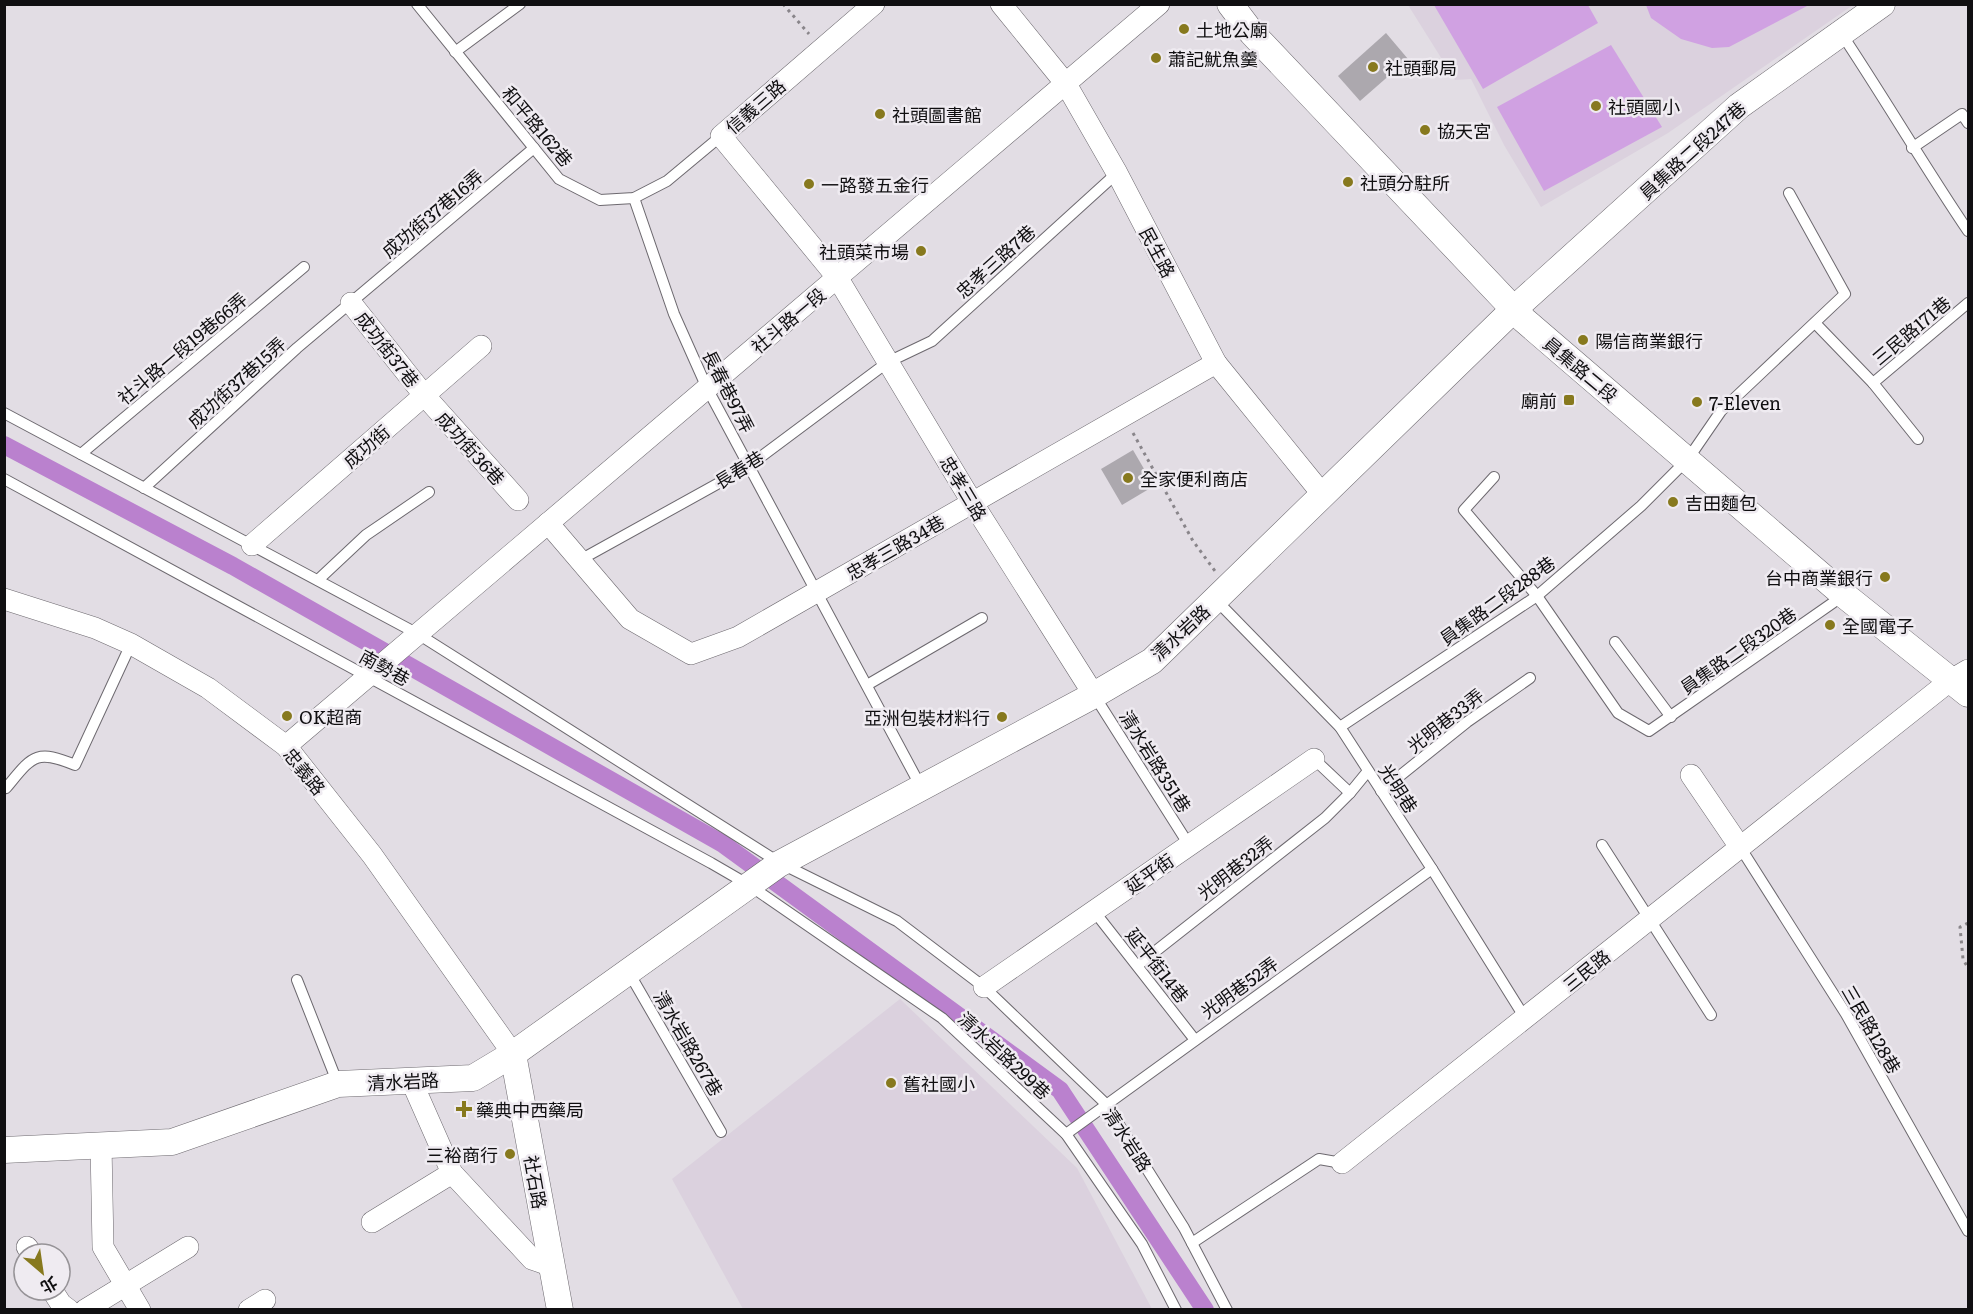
<svg xmlns="http://www.w3.org/2000/svg" width="1973" height="1314" font-family="Literata,'Noto Sans TC',serif">
<rect width="100%" height="100%" fill="#e2dde4"/>
<g fill="#dbd1de">
<path d="M1408,5H1853L1668,133L1541,207L1504,145L1471,79L1455,80Z"/>
<path d="M900,999L1077,1168L1152,1309H743L672,1179Z"/>
</g>
<g fill="#d0a1e2">
<path d="M1434,5H1588L1598,23L1483,89Z"/>
<path d="M1646,5V4L1809,5L1729,47L1712,48L1681,39L1651,18Z"/>
<path d="M1611,45L1662,127L1544,191L1497,107Z"/>
</g>
<g fill="none" stroke-linecap="round" stroke-linejoin="round">
<path stroke="#ba81ce" stroke-width="18" d="M4,445L233,566L723,844L1060,1090L1205,1310"/>
</g>
<g fill="#aca8ae">
<path d="M1386,33L1408,59L1360,101L1338,76Z"/>
<path d="M1133,450L1154,486L1122,505L1101,469Z"/>
</g>
<g fill="none" stroke-linecap="round" stroke-linejoin="round">
<g stroke="#6d696f" stroke-width="12">
<g id="service">
<path d="M417,4L559,179L600,200L634,198L667,181L721,136"/>
<path d="M1841,33C1885,99 1924,166 1968,231"/>
<path d="M455,52L520,4"/>
<path d="M1912,148L1962,114L1968,123"/>
<path d="M634,198L674,314L707,388L921,787"/>
<path d="M1815,323L1873,383"/>
<path d="M4,413L418,634L780,863L897,921L984,987L1106,1104L1184,1228L1227,1310"/>
<path d="M1918,439L1873,383L1968,303"/>
<path d="M81,454L304,267"/>
<path d="M1494,477L1464,510L1537,596L1618,713L1649,731L1844,595"/>
<path d="M4,479L711,863L749,885L942,1018L1066,1134L1142,1244L1176,1310"/>
<path d="M144,488L297,348L534,148"/>
<path d="M580,560L746,468L888,362L932,341L1117,173"/>
<path d="M318,580L366,535L429,492"/>
<path d="M1215,599L1340,727L1432,869L1525,1018"/>
<path d="M1615,642L1671,717"/>
<path d="M867,685L982,618"/>
<path d="M1094,695L1189,845"/>
<path d="M1340,727L1537,596L1641,506L1688,459L1721,411L1845,294L1789,193"/>
<path d="M1314,759L1350,793L1368,771"/>
<path d="M4,787L6,788C32,757 35,748 75,765L131,644"/>
<path d="M1381,791L1467,722L1530,678"/>
<path d="M1602,845L1711,1015"/>
<path d="M1740,847L1846,1014L1968,1231"/>
<path d="M1094,911L1195,1040"/>
<path d="M1138,965L1325,818L1350,793"/>
<path d="M628,971L721,1132"/>
<path d="M297,980L338,1084"/>
<path d="M1066,1134L1432,869"/>
<path d="M1192,1243L1319,1159L1342,1163"/>
</g>
</g>
<g stroke="#6d696f" stroke-width="22">
<g id="minor">
<path d="M874,4L721,136L837,277L972,502L1094,695"/>
<path d="M1001,4L1066,84L1117,173L1216,363L1323,495"/>
<path d="M351,303L424,395L518,500"/>
<path d="M548,523L630,619L691,654L738,637L1216,363"/>
<path d="M252,545L481,346"/>
<path d="M4,599L95,628L131,644L208,688L286,746L372,855L513,1054"/>
<path d="M286,746L1159,4"/>
<path d="M1691,775L1740,847"/>
<path d="M984,987L1314,759"/>
<path d="M411,1080L452,1173L532,1259L552,1266"/>
<path d="M101,1145L103,1247L140,1310"/>
<path d="M1342,1163L1951,680L1968,670"/>
<path d="M372,1222L452,1173"/>
<path d="M27,1247L32,1254"/>
<path d="M52,1290L61,1304L69,1310"/>
<path d="M85,1310L188,1247"/>
<path d="M249,1310L265,1300"/>
</g>
</g>
<g stroke="#6d696f" stroke-width="27">
<g id="tertiary">
<path d="M1230,4L1252,33L1524,320L1844,595L1968,694"/>
<path d="M513,1054L560,1310"/>
<path d="M4,1150L172,1142L338,1084L473,1078L513,1054L779,864L1094,695L1152,661L1513,310L1739,106L1882,4"/>
</g>
</g>
<g stroke="#89858a" stroke-width="3" stroke-dasharray="3 4.5" stroke-linecap="butt">
<path d="M783,4L809,34"/>
<path d="M1133,433L1193,541L1215,571"/>
<path d="M1968,923L1960,927L1963,959L1968,968"/>
</g>
<use href="#service" stroke="#fff" stroke-width="10"/>
<use href="#minor" stroke="#fff" stroke-width="21"/>
<use href="#tertiary" stroke="#fff" stroke-width="26"/>
</g>
<g fill="#87791e" stroke="#efebf1" stroke-width="2">
<circle cx="1184" cy="29" r="6"/>
<circle cx="1156" cy="58" r="6"/>
<circle cx="1373" cy="67" r="6"/>
<circle cx="1596" cy="106" r="6"/>
<circle cx="880" cy="114" r="6"/>
<circle cx="1425" cy="130" r="6"/>
<circle cx="1348" cy="182" r="6"/>
<circle cx="809" cy="184" r="6"/>
<circle cx="921" cy="251" r="6"/>
<circle cx="1583" cy="340" r="6"/>
<rect x="1563" y="394" width="12" height="12" rx="3"/>
<circle cx="1697" cy="402" r="6"/>
<circle cx="1128" cy="478" r="6"/>
<circle cx="1673" cy="502" r="6"/>
<circle cx="1885" cy="577" r="6"/>
<circle cx="1830" cy="625" r="6"/>
<circle cx="287" cy="716" r="6"/>
<circle cx="1002" cy="717" r="6"/>
<circle cx="891" cy="1083" r="6"/>
<path d="M461 1100h6v6h6v6h-6v6h-6v-6h-6v-6h6z"/>
<circle cx="510" cy="1154" r="6"/>
</g>
<g text-anchor="middle" dominant-baseline="central" stroke-width="5" stroke-linejoin="round" paint-order="stroke">
<g font-size="18" fill="#100f11" stroke="#efebf1" text-anchor="start">
<text x="1196" y="29">土地公廟</text>
<text x="1168" y="58">蕭記魷魚羹</text>
<text x="1385" y="67">社頭郵局</text>
<text x="1608" y="106">社頭國小</text>
<text x="892" y="114">社頭圖書館</text>
<text x="1437" y="130">協天宮</text>
<text x="1360" y="182">社頭分駐所</text>
<text x="821" y="184">一路發五金行</text>
<text x="909" y="251" text-anchor="end">社頭菜市場</text>
<text x="1595" y="340">陽信商業銀行</text>
<text x="1557" y="400" text-anchor="end">廟前</text>
<text x="1709" y="402">7-Eleven</text>
<text x="1140" y="478">全家便利商店</text>
<text x="1685" y="502">吉田麵包</text>
<text x="1873" y="577" text-anchor="end">台中商業銀行</text>
<text x="1842" y="625">全國電子</text>
<text x="299" y="716">OK超商</text>
<text x="990" y="717" text-anchor="end">亞洲包裝材料行</text>
<text x="903" y="1083">舊社國小</text>
<text x="476" y="1109">藥典中西藥局</text>
<text x="498" y="1154" text-anchor="end">三裕商行</text>
</g>
<g font-size="18" fill="#100f11" stroke="#efebf1">
<text transform="translate(755 106) rotate(-41)">信義三路</text>
<text transform="translate(538 126) rotate(50)">和平路162巷</text>
<text transform="translate(1692 150) rotate(-42)">員集路二段247巷</text>
<text transform="translate(432 213) rotate(-40)">成功街37巷16弄</text>
<text transform="translate(1158 252) rotate(62)">民生路</text>
<text transform="translate(995 261) rotate(-42)">忠孝三路7巷</text>
<text transform="translate(788 320) rotate(-40)">社斗路一段</text>
<text transform="translate(1911 330) rotate(-40)">三民路171巷</text>
<text transform="translate(182 348) rotate(-40)">社斗路一段19巷66弄</text>
<text transform="translate(388 349) rotate(52)">成功街37巷</text>
<text transform="translate(1581 369) rotate(40)">員集路二段</text>
<text transform="translate(236 382) rotate(-42)">成功街37巷15弄</text>
<text transform="translate(729 391) rotate(63)">長春巷97弄</text>
<text transform="translate(366 446) rotate(-41)">成功街</text>
<text transform="translate(471 448) rotate(48)">成功街36巷</text>
<text transform="translate(739 469) rotate(-32)">長春巷</text>
<text transform="translate(964 488) rotate(59)">忠孝三路</text>
<text transform="translate(895 547) rotate(-30)">忠孝三路34巷</text>
<text transform="translate(1497 600) rotate(-36)">員集路二段288巷</text>
<text transform="translate(1180 632) rotate(-43)">清水岩路</text>
<text transform="translate(1738 650) rotate(-35)">員集路二段320巷</text>
<text transform="translate(385 667) rotate(29)">南勢巷</text>
<text transform="translate(1445 720) rotate(-38)">光明巷33弄</text>
<text transform="translate(1156 761) rotate(58)">清水岩路351巷</text>
<text transform="translate(305 771) rotate(51)">忠義路</text>
<text transform="translate(1399 788) rotate(57)">光明巷</text>
<text transform="translate(1235 867) rotate(-38)">光明巷32弄</text>
<text transform="translate(1149 873) rotate(-35)">延平街</text>
<text transform="translate(1158 965) rotate(52)">延平街14巷</text>
<text transform="translate(1586 970) rotate(-39)">三民路</text>
<text transform="translate(1239 987) rotate(-36)">光明巷52弄</text>
<text transform="translate(1872 1029) rotate(60)">三民路128巷</text>
<text transform="translate(689 1043) rotate(60)">清水岩路267巷</text>
<text transform="translate(1005 1055) rotate(43)">清水岩路299巷</text>
<text transform="translate(403 1081) rotate(-3)">清水岩路</text>
<text transform="translate(1128 1139) rotate(57)">清水岩路</text>
<text transform="translate(536 1182) rotate(80)">社石路</text>
</g>
</g>
<rect width="1973" height="1314" fill="none" stroke="#100f11" stroke-width="12"/>
<g transform="translate(42 1272) rotate(151)"><circle r="28" fill="#efebf1" stroke="#969397" stroke-width="1.5"/>
<path d="M0-4.5L10 22L0 15L-10 22Z" fill="#87791e"/>
<text y="-9" font-size="16" font-weight="bold" text-anchor="middle" fill="#100f11">北</text>
</g>
</svg>
